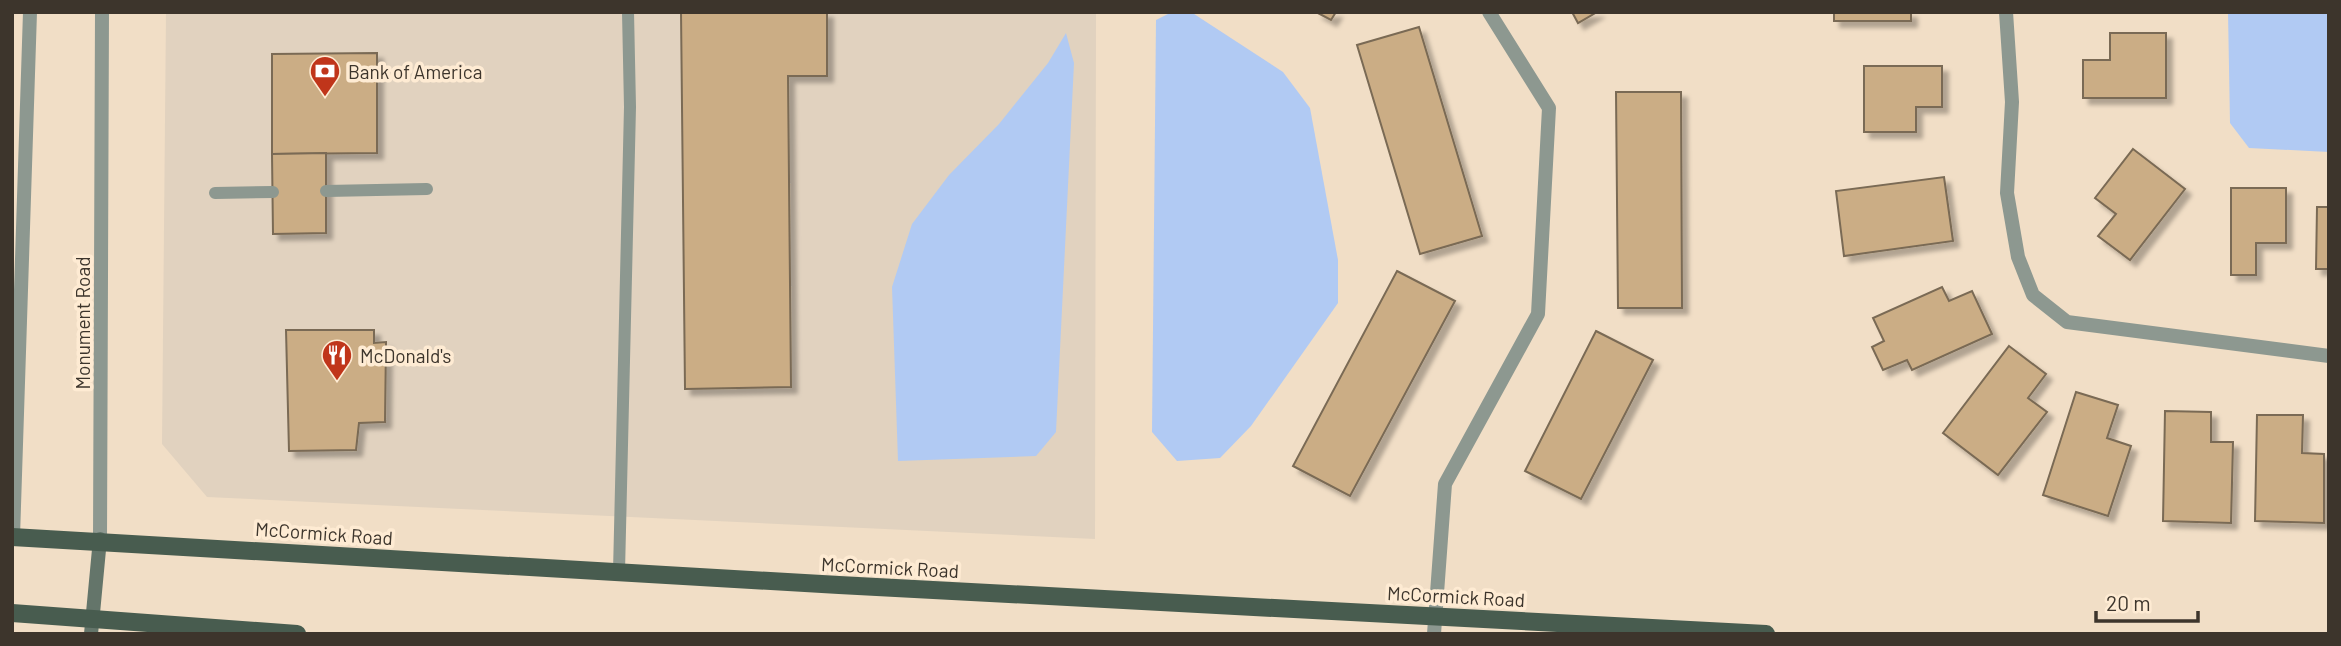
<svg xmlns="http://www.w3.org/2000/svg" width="2341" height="646" font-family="Barlow,sans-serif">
<defs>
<filter id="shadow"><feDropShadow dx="6" dy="6" stdDeviation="2" flood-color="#0004"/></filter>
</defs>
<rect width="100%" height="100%" fill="#f1dec6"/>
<path fill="#e1d2bf" d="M166,12H1096L1095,539L207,497L162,444Z"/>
<g fill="#b1caf3">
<path d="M1172,12H1191L1283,72L1310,108L1338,260V303L1251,426L1220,458L1177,461L1152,432L1156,20Z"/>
<path d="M2228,12H2329V152L2249,148L2230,123Z"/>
<path d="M1066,33L1074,63L1056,432L1036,456L898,461L892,287L912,224L949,175L999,124L1048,63Z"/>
</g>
<g fill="#cbad85" stroke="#7a6a54" stroke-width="2" filter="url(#shadow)">
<path d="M681,12H827V76H788L791,387L685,389Z"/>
<path d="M1316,12H1336L1331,20Z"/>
<path d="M1572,12H1597L1578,23Z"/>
<rect x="1834" y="12" width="77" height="9"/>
<path d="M1419,27L1482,236L1420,254L1357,45Z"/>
<path d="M2110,33H2166V98H2083V60H2110Z"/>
<path d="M377,53V153L272,154V54Z"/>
<path d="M1864,66H1942V107H1916V132H1864Z"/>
<path d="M1616,92H1681L1682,308H1618Z"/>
<path d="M2133,149L2185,189L2130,260L2098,236L2116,214L2095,198Z"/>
<path d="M326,153V233L273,234L272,154Z"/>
<path d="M1944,177L1953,241L1844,256L1836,191Z"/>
<path d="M2231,188H2286V243H2256V275H2231Z"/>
<path d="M2317,207H2329V269H2316Z"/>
<path d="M1397,271L1455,301L1350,496L1293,466Z"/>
<path d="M1942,287L1949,301L1972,291L1992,334L1912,370L1907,360L1883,370L1872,347L1884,341L1873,318Z"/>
<path d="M286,330H374V343L386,342L385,422L359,423L356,450L289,451Z"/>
<path d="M1596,331L1653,360L1581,499L1525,471Z"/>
<path d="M2009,346L2046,374L2028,398L2047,412L1998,475L1943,433Z"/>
<path d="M2076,392L2118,405L2107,438L2131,446L2108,516L2043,495Z"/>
<path d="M2165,411L2211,412V442H2233L2231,523L2163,521Z"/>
<path d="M2257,415H2303L2302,453L2324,454V523L2255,521Z"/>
</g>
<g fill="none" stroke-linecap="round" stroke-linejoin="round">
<g stroke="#8d9890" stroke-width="12">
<path d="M326,191L427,189"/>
<path d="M215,193L273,192"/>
<path d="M619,572L630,107L628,12"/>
</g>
<g stroke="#8d9890" stroke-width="14">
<path d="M2006,12L2012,102L2007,193L2018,257L2033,295L2067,322L2329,356"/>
<path d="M1434,634L1445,484L1538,314L1549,108L1489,12"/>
</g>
<g stroke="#8d9890" stroke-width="14">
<path d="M13,537L30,12"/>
<path d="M100,539L102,12"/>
</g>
<path stroke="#64756a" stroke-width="14" d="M91,634L100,539"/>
<g stroke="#485c4f" stroke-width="18">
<path d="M12,537L839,585L1766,634"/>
<path d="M12,613L297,634"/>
</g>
</g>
<defs>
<g id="bank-pin" transform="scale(1.575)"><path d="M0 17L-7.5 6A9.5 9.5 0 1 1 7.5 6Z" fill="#c0351a" stroke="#feebd3"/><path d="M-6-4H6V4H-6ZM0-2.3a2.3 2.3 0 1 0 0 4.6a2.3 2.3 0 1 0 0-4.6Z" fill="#fff"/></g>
<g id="restaurant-pin" transform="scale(1.575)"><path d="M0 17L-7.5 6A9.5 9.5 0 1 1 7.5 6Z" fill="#c0351a" stroke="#feebd3"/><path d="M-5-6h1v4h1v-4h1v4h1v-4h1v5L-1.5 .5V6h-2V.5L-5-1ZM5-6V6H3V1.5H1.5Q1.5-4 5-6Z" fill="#fff"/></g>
</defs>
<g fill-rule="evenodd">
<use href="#bank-pin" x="325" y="71"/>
<use href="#restaurant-pin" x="337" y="355"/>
</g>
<g text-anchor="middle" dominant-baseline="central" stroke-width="7" stroke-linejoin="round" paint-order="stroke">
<g font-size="19" fill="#3d352c" stroke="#feebd3" text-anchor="start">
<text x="348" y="71">Bank of America</text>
<text x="360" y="355">McDonald's</text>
</g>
<g font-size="19" fill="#3d352c" stroke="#feebd3">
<text transform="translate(82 323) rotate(-90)">Monument Road</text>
<text transform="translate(324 533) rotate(4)">McCormick Road</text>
<text transform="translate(890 567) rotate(3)">McCormick Road</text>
<text transform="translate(1456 596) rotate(3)">McCormick Road</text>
</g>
</g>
<rect width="2341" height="646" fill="none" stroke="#3d352c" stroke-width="28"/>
<path d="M2096 611v10h102v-10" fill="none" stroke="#3d352c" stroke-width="3.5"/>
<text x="2106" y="611" font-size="21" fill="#3d352c" stroke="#feebd3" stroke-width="5" paint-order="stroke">20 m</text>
</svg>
